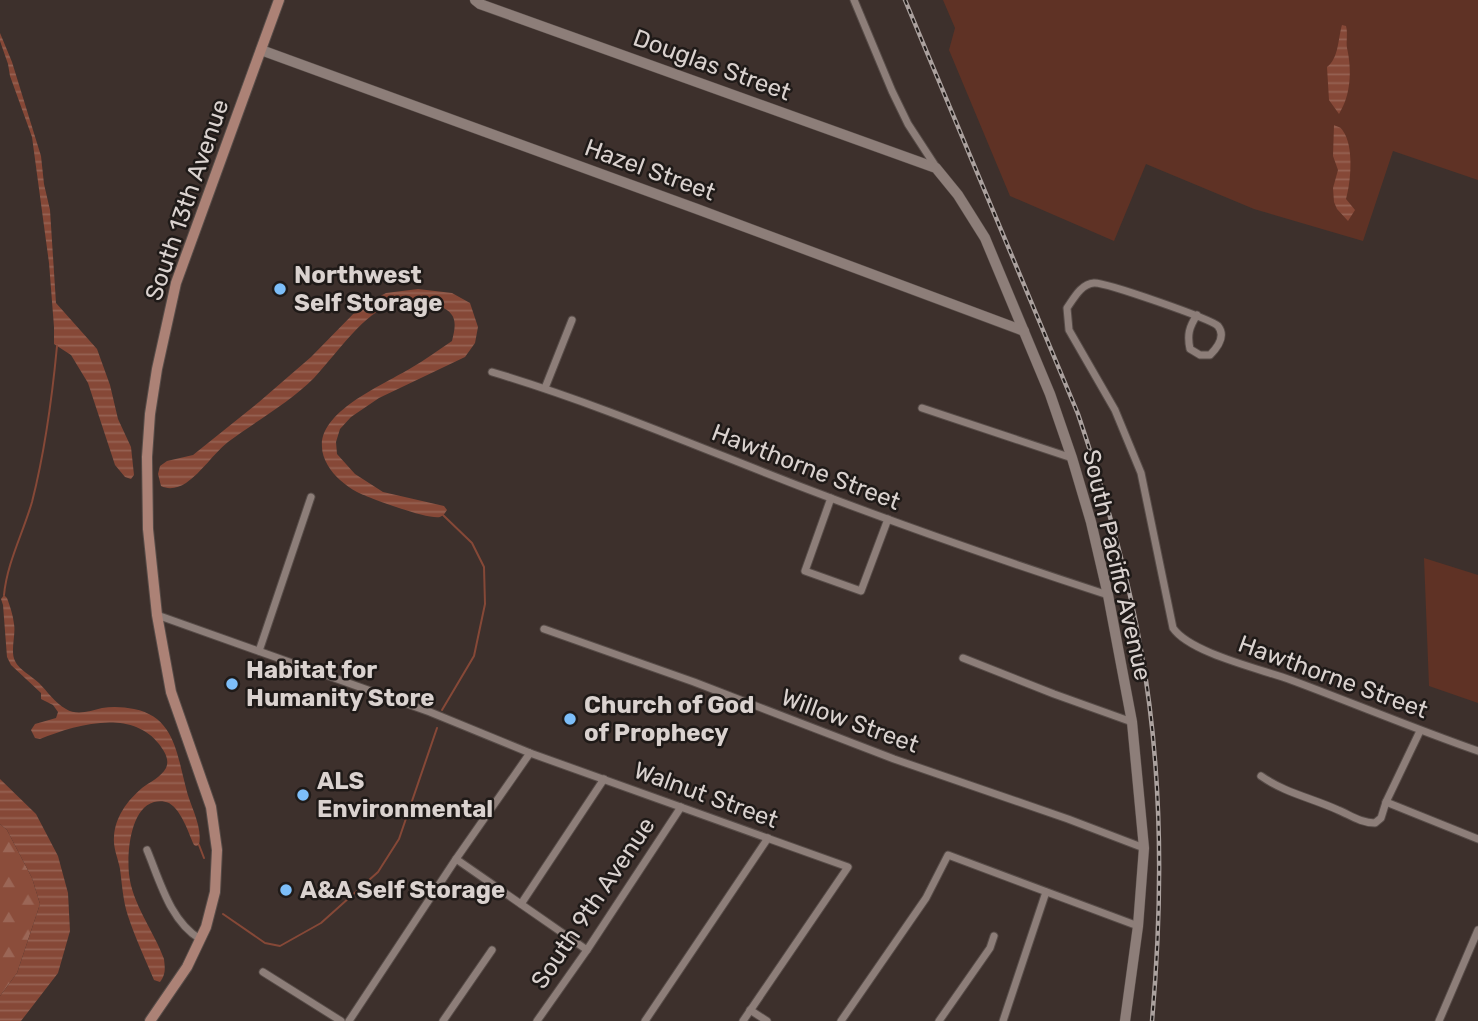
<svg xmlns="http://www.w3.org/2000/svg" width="1478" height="1021" font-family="Rubik,sans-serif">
<defs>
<pattern id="forest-firs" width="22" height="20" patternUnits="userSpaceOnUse" patternTransform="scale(1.75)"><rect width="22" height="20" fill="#8b4d3b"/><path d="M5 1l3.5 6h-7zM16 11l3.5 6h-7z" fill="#9b6656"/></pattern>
<pattern id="water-rules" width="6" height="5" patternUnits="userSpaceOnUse" patternTransform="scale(1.75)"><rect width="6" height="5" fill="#864837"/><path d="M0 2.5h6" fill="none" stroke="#966253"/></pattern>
</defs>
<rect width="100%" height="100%" fill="#3d302c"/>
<g fill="#5f3225">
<path d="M943,0H1478V180L1393,151L1363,241L1254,209L1146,164L1114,241L1010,196L949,50L955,28Z"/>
<path d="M1424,558L1478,575V703L1429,686Z"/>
</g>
<path fill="url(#forest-firs)" d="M0,824L7,830L32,878L40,904L17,973L0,996Z"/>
<g fill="url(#water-rules)">
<path d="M1342,25L1346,26C1348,33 1346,41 1347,48C1352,70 1351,95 1339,114L1329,100L1327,67C1339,58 1338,38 1342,25Z"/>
<path d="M0,33L12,62L41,156L44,184L50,210L56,303L97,349L110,385L118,419L131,447L134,475L131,479L125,477L115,465L88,383L71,355L54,344V327L49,263L32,137L10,76L8,64L0,41Z"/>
<path d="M1334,125C1338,127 1341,127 1343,131C1354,146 1351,182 1346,199L1355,210L1348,221L1337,209L1334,202L1333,188L1338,170L1333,156Z"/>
<path d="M418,289L452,293L470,303L478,327L475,343L465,357L379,398L351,417L340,429L336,442L337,454L355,474L383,492L444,506L447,510C445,513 444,515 440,517C428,520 369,498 357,492C351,489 345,484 340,480C331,472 322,459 322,447C319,411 385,384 411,368C425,360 438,350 452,341C456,325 458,313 439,306C423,301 402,301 386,307C360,318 334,357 314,378C290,402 255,422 228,442C213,454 202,472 186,483C178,488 169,490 161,486L158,474L160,466L167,461L193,455L259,402L311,357L361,306L386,293Z"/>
<path d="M4,595L7,598C10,606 13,615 14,624C16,635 10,651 15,661C19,670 32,676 39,683C47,691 55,703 66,709C77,716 90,711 102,708C113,706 124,707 134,709C175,717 177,755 186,788C190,806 203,826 199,845L196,846L194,845C188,832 182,811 169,803C164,801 159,801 154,802C130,809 127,853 129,874C132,904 154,931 164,959C165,968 166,974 160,982L154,980C145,959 135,937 128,916C123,901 122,884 120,869C118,858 113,848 114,837C115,817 127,801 142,788C150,782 161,777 166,768C170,759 164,751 159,744C131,708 75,725 40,739L35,738L31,730L35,724L56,718L58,712L53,705L41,699V693L11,665L7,657L3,605L1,599Z"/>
<path d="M0,779L36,814L58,856L68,893L70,931L58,973L21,1021H0V996L17,973L40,904L32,878L7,830L0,824Z"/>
</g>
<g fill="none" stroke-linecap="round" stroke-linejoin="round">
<g stroke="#864837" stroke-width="2">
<path d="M4,595C7,563 23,533 32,502C45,451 52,399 57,346"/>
<path d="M442,710L474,656L485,604L484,567L472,543L443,515"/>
<path d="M199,845L204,858"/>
<path d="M223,914L265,943L280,946L321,923L378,872L399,839L437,728"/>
</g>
<g stroke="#574c48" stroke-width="9">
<g id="minor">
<path d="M854,0L892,91L908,124L936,167"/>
<path d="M1197,315C1189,327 1187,335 1190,349L1200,355H1210C1217,348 1226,336 1218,326C1211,319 1105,282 1094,283C1081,284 1074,298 1067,308L1069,330L1115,410L1141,473L1173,628C1190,653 1261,669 1291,680C1353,703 1415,729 1478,751"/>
<path d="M492,372C599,404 703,449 807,489C906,527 1007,562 1108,595"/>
<path d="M545,388L572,320"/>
<path d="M922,408L1072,458"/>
<path d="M831,498L805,571L861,591L888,519"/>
<path d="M157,615L430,712L530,753L848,867L743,1021"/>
<path d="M544,629L694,682L894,759L1068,819L1144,848"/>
<path d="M259,651L311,497"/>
<path d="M963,658L1054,694L1132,722"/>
<path d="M1261,776C1285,793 1312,798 1338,810C1350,815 1361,823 1375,823L1381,818L1386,802L1420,731"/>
<path d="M1386,802L1478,839"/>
<path d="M147,850C160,881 170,921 200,939"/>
<path d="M456,859L587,950"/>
<path d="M521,904L604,779"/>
<path d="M263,972L341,1021"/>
<path d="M750,1010L767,1021"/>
<path d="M349,1021L456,859L530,753"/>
<path d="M443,1021L492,950"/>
<path d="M537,1021L587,950L681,807"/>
<path d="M645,1021L768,838"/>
<path d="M841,1021L926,898L948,855L1138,926"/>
<path d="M939,1021L990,948L994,936"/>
<path d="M1003,1021L1046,892"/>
<path d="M1439,1021L1478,930"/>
</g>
</g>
<g stroke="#574c48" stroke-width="11">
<g id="tertiary">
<path d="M475,0L480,4L936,168L958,195L985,238L1050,394L1072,458L1091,522L1108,595L1132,722L1144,848L1138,926L1125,1021"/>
<path d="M261,50L697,209L1024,331"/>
</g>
</g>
<g stroke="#574c48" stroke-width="12">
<path id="secondary" d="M150,1021L187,967L206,927L215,892L217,850L211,807L171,692L157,615L148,529L147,457L150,414L157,369L176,283L279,0"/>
</g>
<use href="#minor" stroke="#8d7e79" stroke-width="7"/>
<use href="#tertiary" stroke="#8d7e79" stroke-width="10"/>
<use href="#secondary" stroke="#ac8276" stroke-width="10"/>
<g stroke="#aba19e" stroke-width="4.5">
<path id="rail" d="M905,0L1078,414C1104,491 1127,570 1141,650C1163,772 1163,898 1152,1021"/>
</g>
<use href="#rail" stroke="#1f1a18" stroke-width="2" stroke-dasharray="5" stroke-linecap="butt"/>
</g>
<g fill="#7dbef9" stroke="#1f1a18" stroke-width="2.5">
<circle cx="280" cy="289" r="7"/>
<circle cx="232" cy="684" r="7"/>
<circle cx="570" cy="719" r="7"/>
<circle cx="303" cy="795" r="7"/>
<circle cx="286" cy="890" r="7"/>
</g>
<g text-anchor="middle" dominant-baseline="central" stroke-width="5" stroke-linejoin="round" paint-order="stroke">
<g font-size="24" fill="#dad2cf" stroke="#1f1a18">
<text transform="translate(712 65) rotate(20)">Douglas Street</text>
<text transform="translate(650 170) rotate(20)">Hazel Street</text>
<text transform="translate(187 200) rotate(-71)">South 13th Avenue</text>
<text transform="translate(806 467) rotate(21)">Hawthorne Street</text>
<text transform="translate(1117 565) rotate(77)">South Pacific Avenue</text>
<text transform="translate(1333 677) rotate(20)">Hawthorne Street</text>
<text transform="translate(850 721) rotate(20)">Willow Street</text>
<text transform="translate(706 795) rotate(20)">Walnut Street</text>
<text transform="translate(593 903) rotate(-56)">South 9th Avenue</text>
</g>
<g font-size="24" font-weight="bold" fill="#dad2cf" stroke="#1f1a18" text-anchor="start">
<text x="294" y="275">Northwest<tspan x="294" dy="28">Self Storage</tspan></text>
<text x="246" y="670">Habitat for<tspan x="246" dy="28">Humanity Store</tspan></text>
<text x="584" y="705">Church of God<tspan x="584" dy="28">of Prophecy</tspan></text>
<text x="317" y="781">ALS<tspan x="317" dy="28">Environmental</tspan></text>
<text x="300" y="890">A&amp;A Self Storage</text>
</g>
</g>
</svg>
